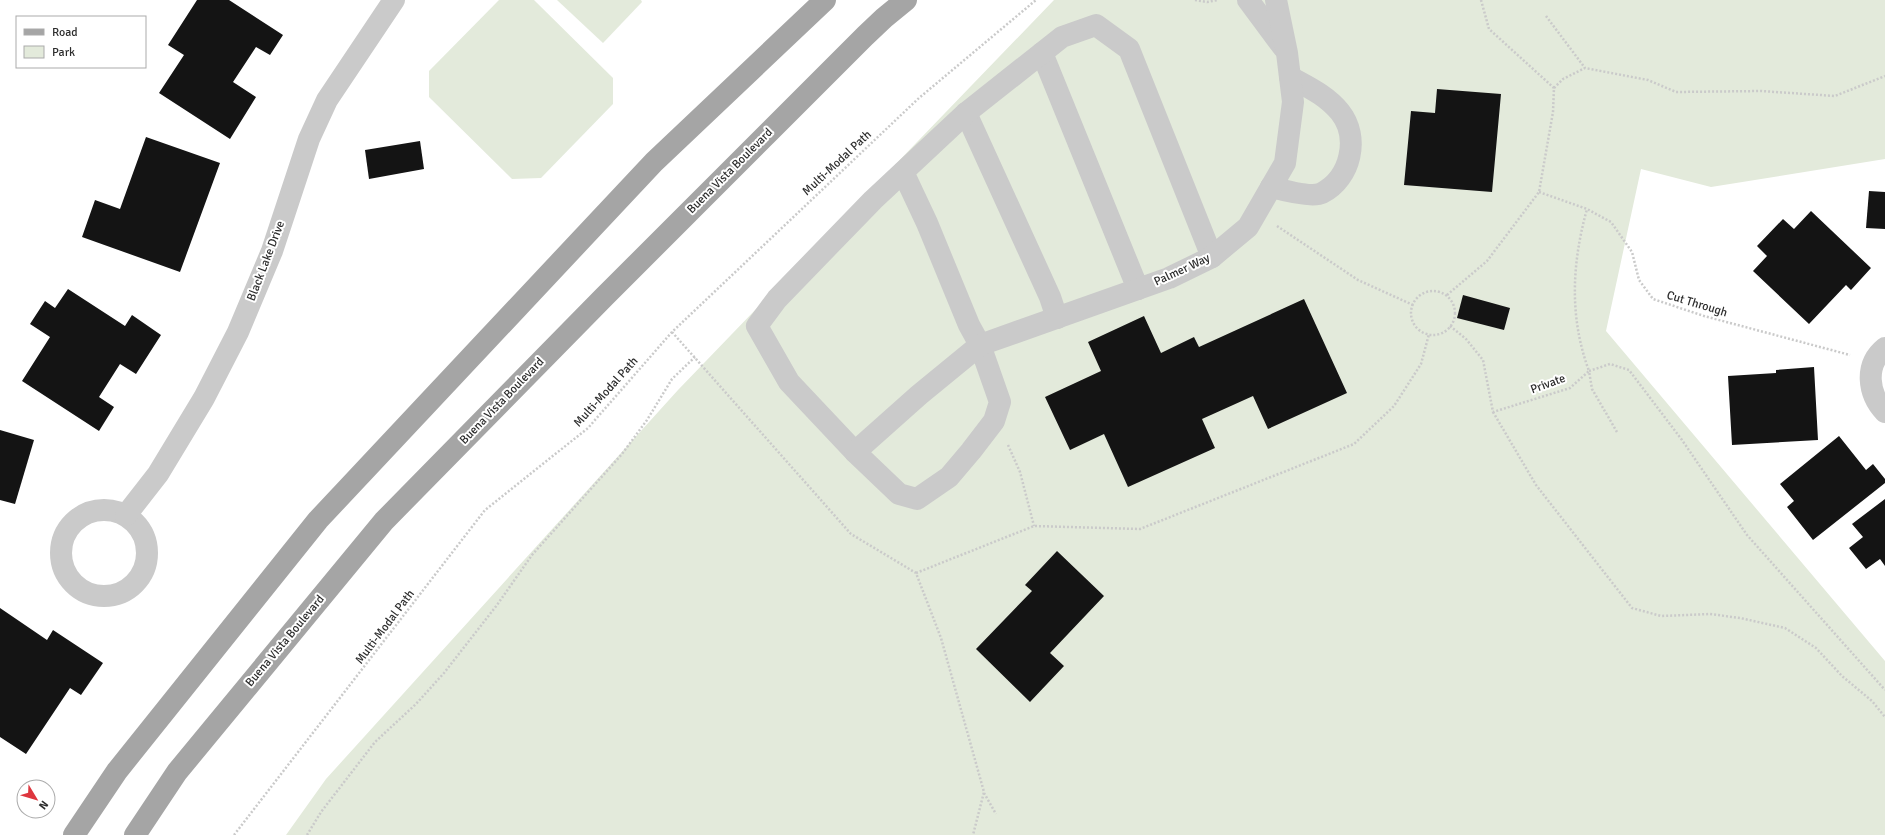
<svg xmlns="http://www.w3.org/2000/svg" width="1885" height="835" font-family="Signika,sans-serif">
<rect width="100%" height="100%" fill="#fff"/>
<g fill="#e3eadb">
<path d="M499,0H534L613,78V104L541,178L512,179L429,97V71Z"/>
<path d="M557,0H641L642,2L603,43Z"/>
<path d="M1054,0H1885V159L1711,187L1641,169L1606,331L1885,661V835H286L326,779L678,390Z"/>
</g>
<g fill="#141414">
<path d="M197,0H229L283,35L270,55L256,47L233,82L256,97L230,139L159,93L184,55L168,45Z"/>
<path d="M1437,89L1501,94L1492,192L1404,185L1411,111L1435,113Z"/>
<path d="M146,137L220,163L180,272L82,237L95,200L120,209Z"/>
<path d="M420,141L424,169L369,179L365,150Z"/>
<path d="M1869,191L1885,192V229L1866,228Z"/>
<path d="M1811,211L1871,268L1851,290L1846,285L1809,324L1753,271L1767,256L1757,246L1783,219L1794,229Z"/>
<path d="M68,289L125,326L132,315L161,335L136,374L120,364L99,397L114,407L99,431L22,381L50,337L30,324L45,301L55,308Z"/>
<path d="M1463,295L1510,308L1504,330L1457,318Z"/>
<path d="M1304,299L1347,393L1268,429L1253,396L1202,419L1215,448L1128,487L1104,434L1070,450L1045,397L1101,371L1088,342L1144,316L1161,353L1194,337L1199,347Z"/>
<path d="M1814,367L1818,440L1732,445L1728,376L1776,373V370Z"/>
<path d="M0,430L34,440L15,504L0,500Z"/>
<path d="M1839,436L1866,470L1873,464L1885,479V483L1813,540L1787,507L1794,501L1780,484Z"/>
<path d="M1885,499V566L1880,559L1866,569L1849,548L1863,537L1852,524Z"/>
<path d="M1057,551L1104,596L1050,653L1064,666L1030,702L976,649L1032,591L1025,585Z"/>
<path d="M0,608L47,640L53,630L103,663L81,695L70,688L26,754L0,737Z"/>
</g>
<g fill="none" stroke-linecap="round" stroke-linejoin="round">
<g stroke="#cacaca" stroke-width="2.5" stroke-dasharray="2 2" stroke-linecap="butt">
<path d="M1195,0L1207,2L1218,0"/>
<path d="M1546,16L1585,68"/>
<path d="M1554,88L1563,79L1585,68L1648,80L1676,92L1761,91L1835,96L1885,76"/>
<path d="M1539,192L1587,209L1611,222L1632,252L1639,280L1653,299L1704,316L1850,355"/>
<path d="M1277,226L1358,280L1413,305"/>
<circle cx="1433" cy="313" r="22"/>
<path d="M1447,295L1487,261L1539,192L1553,112L1554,88L1489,29L1481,0"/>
<path d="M1450,326L1466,339L1483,360L1493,412L1570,388L1589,371C1569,317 1572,263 1587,209"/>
<path d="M672,332L851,534L916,573L941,638L984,792L973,835"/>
<path d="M1493,412L1536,485L1632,608L1661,616L1710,614L1740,618L1785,628L1816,648L1842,676L1872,701L1885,717"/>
<path d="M1617,432L1592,389L1589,371L1610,364L1629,370L1682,440L1747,535L1885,690"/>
<path d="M1008,445L1020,472L1034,526"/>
<path d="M916,573L1034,526L1140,529L1354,444L1394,406L1421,364L1429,334"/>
<path d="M984,793L996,814"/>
<path d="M234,835L485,510L588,428L672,332L919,98L1036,0"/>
<path d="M307,835L321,812L375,742L416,704L444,673L497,605L532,555L622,454L647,420L672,379L695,357"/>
</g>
<g stroke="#cacaca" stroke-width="22">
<path d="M1248,0L1283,47"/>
<path d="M1042,53L1138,289"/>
<path d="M966,113L1050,297L1057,318"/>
<path d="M903,172L927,223L969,325L980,345L1000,402L994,421L971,451L949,477L917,499L899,494L855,452L789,382L757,326L777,299L873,200L966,113L1062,37L1096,25L1129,49L1212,257"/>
<path d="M1271,187C1282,190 1312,198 1322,193C1351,178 1360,137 1340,112C1326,95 1308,87 1290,77"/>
<path d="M1885,348C1864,365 1868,394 1885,412"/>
<path d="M855,452L919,395L980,345L1169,278L1212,257L1248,227L1285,163L1293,102L1287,53L1276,0"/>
<circle cx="104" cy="553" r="43"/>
<path d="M126,515L158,474L204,398L238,332L272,251L309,139L327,100L394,0"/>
</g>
<g stroke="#a5a5a5" stroke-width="22">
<path d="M74,835L117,771L318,520L654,162L825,0"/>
<path d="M135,835L177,772L384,521L604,297L865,36L884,18L906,0"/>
</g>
</g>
<g text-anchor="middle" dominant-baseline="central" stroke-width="4" stroke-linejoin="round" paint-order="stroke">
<g font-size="12" fill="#2d2d2d" stroke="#fff">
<text transform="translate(837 163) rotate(-43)">Multi-Modal Path</text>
<text transform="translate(730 171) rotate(-45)">Buena Vista Boulevard</text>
<text transform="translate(266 261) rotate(-69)">Black Lake Drive</text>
<text transform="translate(1182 270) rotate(-25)">Palmer Way</text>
<text transform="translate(1697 304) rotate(17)">Cut Through</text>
<text transform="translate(1548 384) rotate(-20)">Private</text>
<text transform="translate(606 392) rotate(-48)">Multi-Modal Path</text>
<text transform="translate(502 401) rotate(-46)">Buena Vista Boulevard</text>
<text transform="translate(385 627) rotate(-53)">Multi-Modal Path</text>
<text transform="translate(285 641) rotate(-50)">Buena Vista Boulevard</text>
</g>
</g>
<rect x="16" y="16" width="130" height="52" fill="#ffffff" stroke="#ababab"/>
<rect x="24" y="29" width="20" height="6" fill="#a5a5a5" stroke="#ababab"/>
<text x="52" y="36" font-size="12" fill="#2d2d2d">Road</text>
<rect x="24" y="46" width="20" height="12" fill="#e3eadb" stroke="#ababab"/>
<text x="52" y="56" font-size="12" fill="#2d2d2d">Park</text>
<g transform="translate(36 799) rotate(128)"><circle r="19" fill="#ffffff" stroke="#ababab"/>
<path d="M0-3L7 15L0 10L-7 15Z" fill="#de363e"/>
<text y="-6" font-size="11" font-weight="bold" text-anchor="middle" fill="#2d2d2d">N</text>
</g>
</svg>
